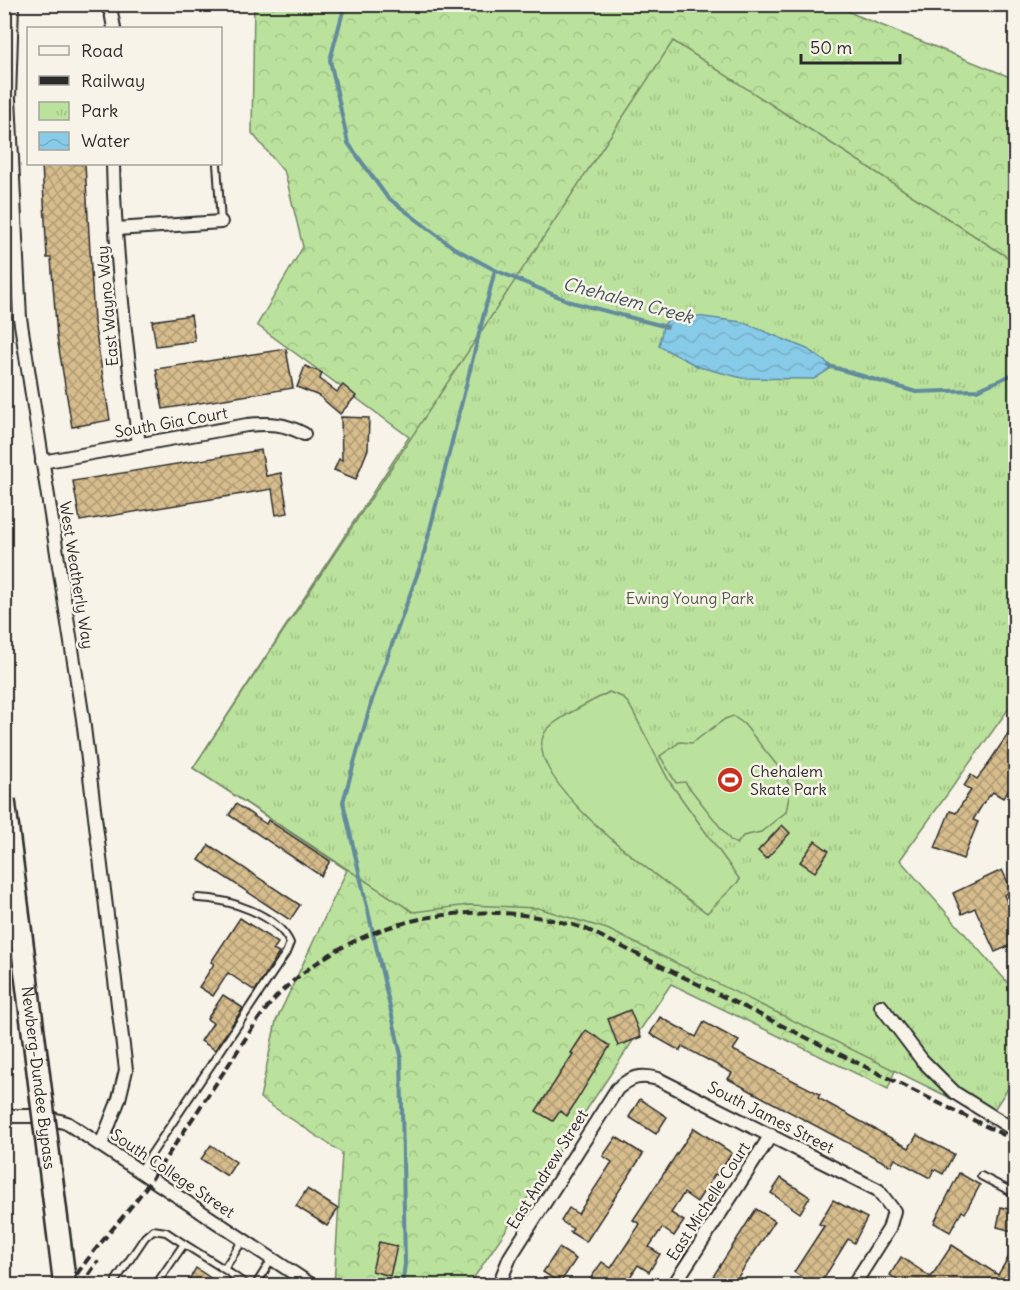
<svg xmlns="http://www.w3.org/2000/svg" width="1020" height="1290" font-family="Delius,sans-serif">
<defs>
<pattern id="forest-crowns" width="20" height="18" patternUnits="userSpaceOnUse" patternTransform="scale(1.5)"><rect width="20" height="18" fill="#bbe29d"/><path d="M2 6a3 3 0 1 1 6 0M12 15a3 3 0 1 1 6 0" fill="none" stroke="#a1c287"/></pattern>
<pattern id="park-tufts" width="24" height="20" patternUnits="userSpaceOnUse" patternTransform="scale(1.5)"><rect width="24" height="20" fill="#bbe29d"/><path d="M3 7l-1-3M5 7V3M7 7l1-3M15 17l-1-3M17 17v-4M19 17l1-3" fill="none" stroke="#a1c287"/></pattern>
<pattern id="water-waves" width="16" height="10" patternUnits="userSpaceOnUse" patternTransform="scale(1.5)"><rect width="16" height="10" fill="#87cbe8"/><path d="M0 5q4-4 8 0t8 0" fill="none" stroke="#75aec7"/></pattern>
<pattern id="building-cross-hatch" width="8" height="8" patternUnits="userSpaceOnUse" patternTransform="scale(1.5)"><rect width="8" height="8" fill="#d7bd8d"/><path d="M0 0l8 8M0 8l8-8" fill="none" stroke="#af9a73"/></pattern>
</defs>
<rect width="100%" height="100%" fill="#f7f3e8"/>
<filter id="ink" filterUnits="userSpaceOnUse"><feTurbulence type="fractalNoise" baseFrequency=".0167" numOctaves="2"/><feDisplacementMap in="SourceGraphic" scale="12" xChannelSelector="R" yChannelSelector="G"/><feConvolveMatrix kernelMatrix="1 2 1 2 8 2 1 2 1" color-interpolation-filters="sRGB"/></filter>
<g filter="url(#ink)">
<path fill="url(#forest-crowns)" stroke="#738664" stroke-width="1.5" d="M254,5H836L856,15L1015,79V440L829,470L900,1057L888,1089L671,984L469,1285H334L342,1153L260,1098L276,1021L347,870L193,768L409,437L257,325L303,247L285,173L252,133Z"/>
<path fill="url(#park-tufts)" stroke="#738664" stroke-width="1.5" d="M673,41L1015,262V700L900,860L1015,991V1078L989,1117L607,929L538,908L469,905L413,912L193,768Z"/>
<g fill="#bbe29d" stroke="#738664" stroke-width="1.5">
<path d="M609,692L622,697L629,704L669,781L740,880L707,913C672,888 521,782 544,734C550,720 594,701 609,692Z"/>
<path d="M733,716L744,724L788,779L787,781L791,787L786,812L761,832L743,836L737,844L731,841L685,782L676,783L660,756L680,742L692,743L725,719Z"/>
</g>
<path fill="url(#water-waves)" stroke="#628b9c" stroke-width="1.5" d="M673,313L742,322L807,349L833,367L814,379L742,378L699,367L659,346L663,326Z"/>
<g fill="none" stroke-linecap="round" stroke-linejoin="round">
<g stroke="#628b9c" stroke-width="4">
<path d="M345,4L330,60L348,143L387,197L454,248L495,270L571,302L667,327"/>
<path d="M829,366L916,392L977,390L1016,373"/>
<path d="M402,1286L405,1264L401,1055L343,802L372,700L422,561L495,270"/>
</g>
</g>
<g fill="url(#building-cross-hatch)" stroke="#2b2b2b" stroke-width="1.5">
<path d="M42,164H85L94,322L110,420L72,427L57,337L51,258H47Z"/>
<path d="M191,315L195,341L156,346L152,321Z"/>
<path d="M286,349L293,388L163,409L156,369Z"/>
<path d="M305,366L322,373L320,379L337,392L343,385L356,396L340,414L319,396L297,387Z"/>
<path d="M341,417L369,418L368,449L356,479L334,470L339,459L342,460Z"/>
<path d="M261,450L266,476L281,473L288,513L276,515L272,489L80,521L73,481Z"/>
<path d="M1016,722V779L1003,798L993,792L984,802L973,820L978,822L963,859L935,848L950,811L956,813L971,790L964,786L971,775L977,779L984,770Z"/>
<path d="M236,804L266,824L268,820L330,861L321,876L229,815Z"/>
<path d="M782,825L790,833L766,859L758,851Z"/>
<path d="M815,841L829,851L815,872L800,862Z"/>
<path d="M209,845L300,905L290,920L199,860Z"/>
<path d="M1002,870L1012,891L1004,895L1016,922V943L995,952L975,908L962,914L953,893Z"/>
<path d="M240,918L278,943L273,950L279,953L255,991L228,973L213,996L199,987L214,964L211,962Z"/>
<path d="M223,995L243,1008L215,1050L201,1041L213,1023L207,1019Z"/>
<path d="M630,1010L641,1037L618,1046L608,1019Z"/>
<path d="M660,1017L696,1037L704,1022L739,1041L733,1050L820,1094L818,1098L909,1148L917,1135L954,1154L943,1174L934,1169L930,1178L895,1159L891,1166L728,1079L732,1073L682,1046L680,1051L650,1034Z"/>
<path d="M586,1030L610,1046L567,1116L560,1111L553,1121L536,1111L573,1054L571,1053Z"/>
<path d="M640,1099L667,1117L656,1134L629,1117Z"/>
<path d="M694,1128L732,1153L717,1175L715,1174L697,1202L684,1193L671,1213L684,1221L674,1236L662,1228L649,1247L660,1254L649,1272L638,1265L624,1286H585L602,1262L611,1268L640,1224L633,1220Z"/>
<path d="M616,1137L643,1154L586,1242L570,1232L573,1229L561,1221L569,1208L578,1214L612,1162L603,1156Z"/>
<path d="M211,1145L236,1162L227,1176L201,1159Z"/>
<path d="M959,1173L980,1185L965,1213L962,1211L950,1232L934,1223Z"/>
<path d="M781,1178L810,1197L800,1213L771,1193Z"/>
<path d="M307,1189L338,1209L327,1226L296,1206Z"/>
<path d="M833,1200L867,1218L854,1243L848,1239L819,1286H815L794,1272L824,1226L819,1224Z"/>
<path d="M1001,1207L1016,1211V1232L997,1227Z"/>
<path d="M756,1209L775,1221L732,1286H707Z"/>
<path d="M379,1242L397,1246L390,1276L372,1271Z"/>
<path d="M952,1245L998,1275L1016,1245V1286H906L890,1275L901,1257L931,1277Z"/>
<path d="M559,1248L576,1259L560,1283L543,1272Z"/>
<path d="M196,1268L222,1286H185Z"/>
</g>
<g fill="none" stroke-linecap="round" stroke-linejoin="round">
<g stroke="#2b2b2b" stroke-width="10">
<g id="lane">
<path d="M217,164L221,222"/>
<path d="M140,1171L286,953L290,943C277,914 228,899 198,898"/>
<path d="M981,1176L1016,1194"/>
<path d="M224,1269L248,1286"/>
<path d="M116,1280L145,1237L153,1230L166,1232L184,1244"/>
<path d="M155,1286L184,1244L224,1269L243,1240"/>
<path d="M255,1286L272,1259"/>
</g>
</g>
<g stroke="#2b2b2b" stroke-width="16">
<g id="street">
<path d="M12,4L9,99L20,318L83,719L126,1070L119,1099L101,1145"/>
<path d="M105,4L111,12L114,28"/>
<path d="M113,164C115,258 127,351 139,445"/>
<path d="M116,229L221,222"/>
<path d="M42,462L247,425C269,423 284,423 304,434"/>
<path d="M881,1006L922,1060L955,1093L1016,1131"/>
<path d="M4,1116H42L67,1123L313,1286"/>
<path d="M502,1286V1277L510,1257L617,1089C631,1077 640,1074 658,1079L878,1190L894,1211L889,1229L853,1286"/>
<path d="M673,1286L771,1135"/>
</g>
</g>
<use href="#lane" stroke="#f7f3e8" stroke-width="6"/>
<use href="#street" stroke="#f7f3e8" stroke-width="12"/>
<g stroke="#2b2b2b" stroke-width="4" stroke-dasharray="9 4.5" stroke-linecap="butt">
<path d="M69,1286C94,1246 129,1214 155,1174C180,1137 206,1099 231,1061C246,1038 262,1011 282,991C364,913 481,895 586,929L1016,1141"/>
<path d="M81,1286L98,1261"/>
</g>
<g stroke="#2b2b2b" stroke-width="26" stroke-linecap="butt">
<g id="highway-bridge">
<path id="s1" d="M4,800L65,1286"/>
</g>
</g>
<use href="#highway-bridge" stroke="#f7f3e8" stroke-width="21"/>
</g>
</g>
<defs>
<g id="stadium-disc" transform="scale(1.35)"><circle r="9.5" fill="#c8321e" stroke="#f7f3e8"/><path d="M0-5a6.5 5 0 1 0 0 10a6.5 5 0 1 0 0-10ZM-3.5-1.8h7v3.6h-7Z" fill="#fff"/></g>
</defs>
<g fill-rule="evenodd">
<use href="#stadium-disc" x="730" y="780"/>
</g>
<g text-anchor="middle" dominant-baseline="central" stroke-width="5" stroke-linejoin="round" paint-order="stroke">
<g font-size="16" fill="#2b2b2b" stroke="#f7f3e8">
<text transform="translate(107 306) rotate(-95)">East Wayno Way</text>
<text transform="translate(171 422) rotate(-10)">South Gia Court</text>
<text transform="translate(77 575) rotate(81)">West Weatherly Way</text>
<text stroke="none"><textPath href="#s1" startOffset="280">Newberg-Dundee Bypass</textPath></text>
<text transform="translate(771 1117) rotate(27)">South James Street</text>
<text transform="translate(547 1169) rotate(-58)">East Andrew Street</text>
<text transform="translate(173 1173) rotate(34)">South College Street</text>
<text transform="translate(708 1201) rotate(-57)">East Michelle Court</text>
</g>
<g font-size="16" fill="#4f5948" stroke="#f7f3e8">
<text x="690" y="598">Ewing Young Park</text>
</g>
<g font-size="16" fill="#2b2b2b" stroke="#f7f3e8" text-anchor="start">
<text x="750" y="771">Chehalem<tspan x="750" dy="18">Skate Park</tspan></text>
</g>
<g font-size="18" font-style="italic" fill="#42535a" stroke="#f7f3e8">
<text transform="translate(628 300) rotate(15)">Chehalem Creek</text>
</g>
</g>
<rect width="1020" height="1290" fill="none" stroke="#f7f3e8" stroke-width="24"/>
<rect x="12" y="12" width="996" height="1266" fill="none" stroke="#2b2b2b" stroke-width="2" filter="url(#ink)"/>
<rect x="27" y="27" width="195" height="138" fill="#f7f3e8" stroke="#a5a39c" stroke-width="1.5"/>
<rect x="39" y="46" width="30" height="9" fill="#f7f3e8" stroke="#a5a39c" stroke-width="1.5"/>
<text x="81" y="57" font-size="18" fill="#2b2b2b">Road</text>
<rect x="39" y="76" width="30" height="9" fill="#2b2b2b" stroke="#a5a39c" stroke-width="1.5"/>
<text x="81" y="87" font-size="18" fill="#2b2b2b">Railway</text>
<rect x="39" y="102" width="30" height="18" fill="url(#park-tufts)" stroke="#a5a39c" stroke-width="1.5"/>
<text x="81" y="117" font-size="18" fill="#2b2b2b">Park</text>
<rect x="39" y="132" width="30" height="18" fill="url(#water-waves)" stroke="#a5a39c" stroke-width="1.5"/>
<text x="81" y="147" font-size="18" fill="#2b2b2b">Water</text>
<path d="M801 54v9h99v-9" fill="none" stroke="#2b2b2b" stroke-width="3"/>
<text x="810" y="54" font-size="18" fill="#2b2b2b" stroke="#f7f3e8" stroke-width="4.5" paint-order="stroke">50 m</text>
</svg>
